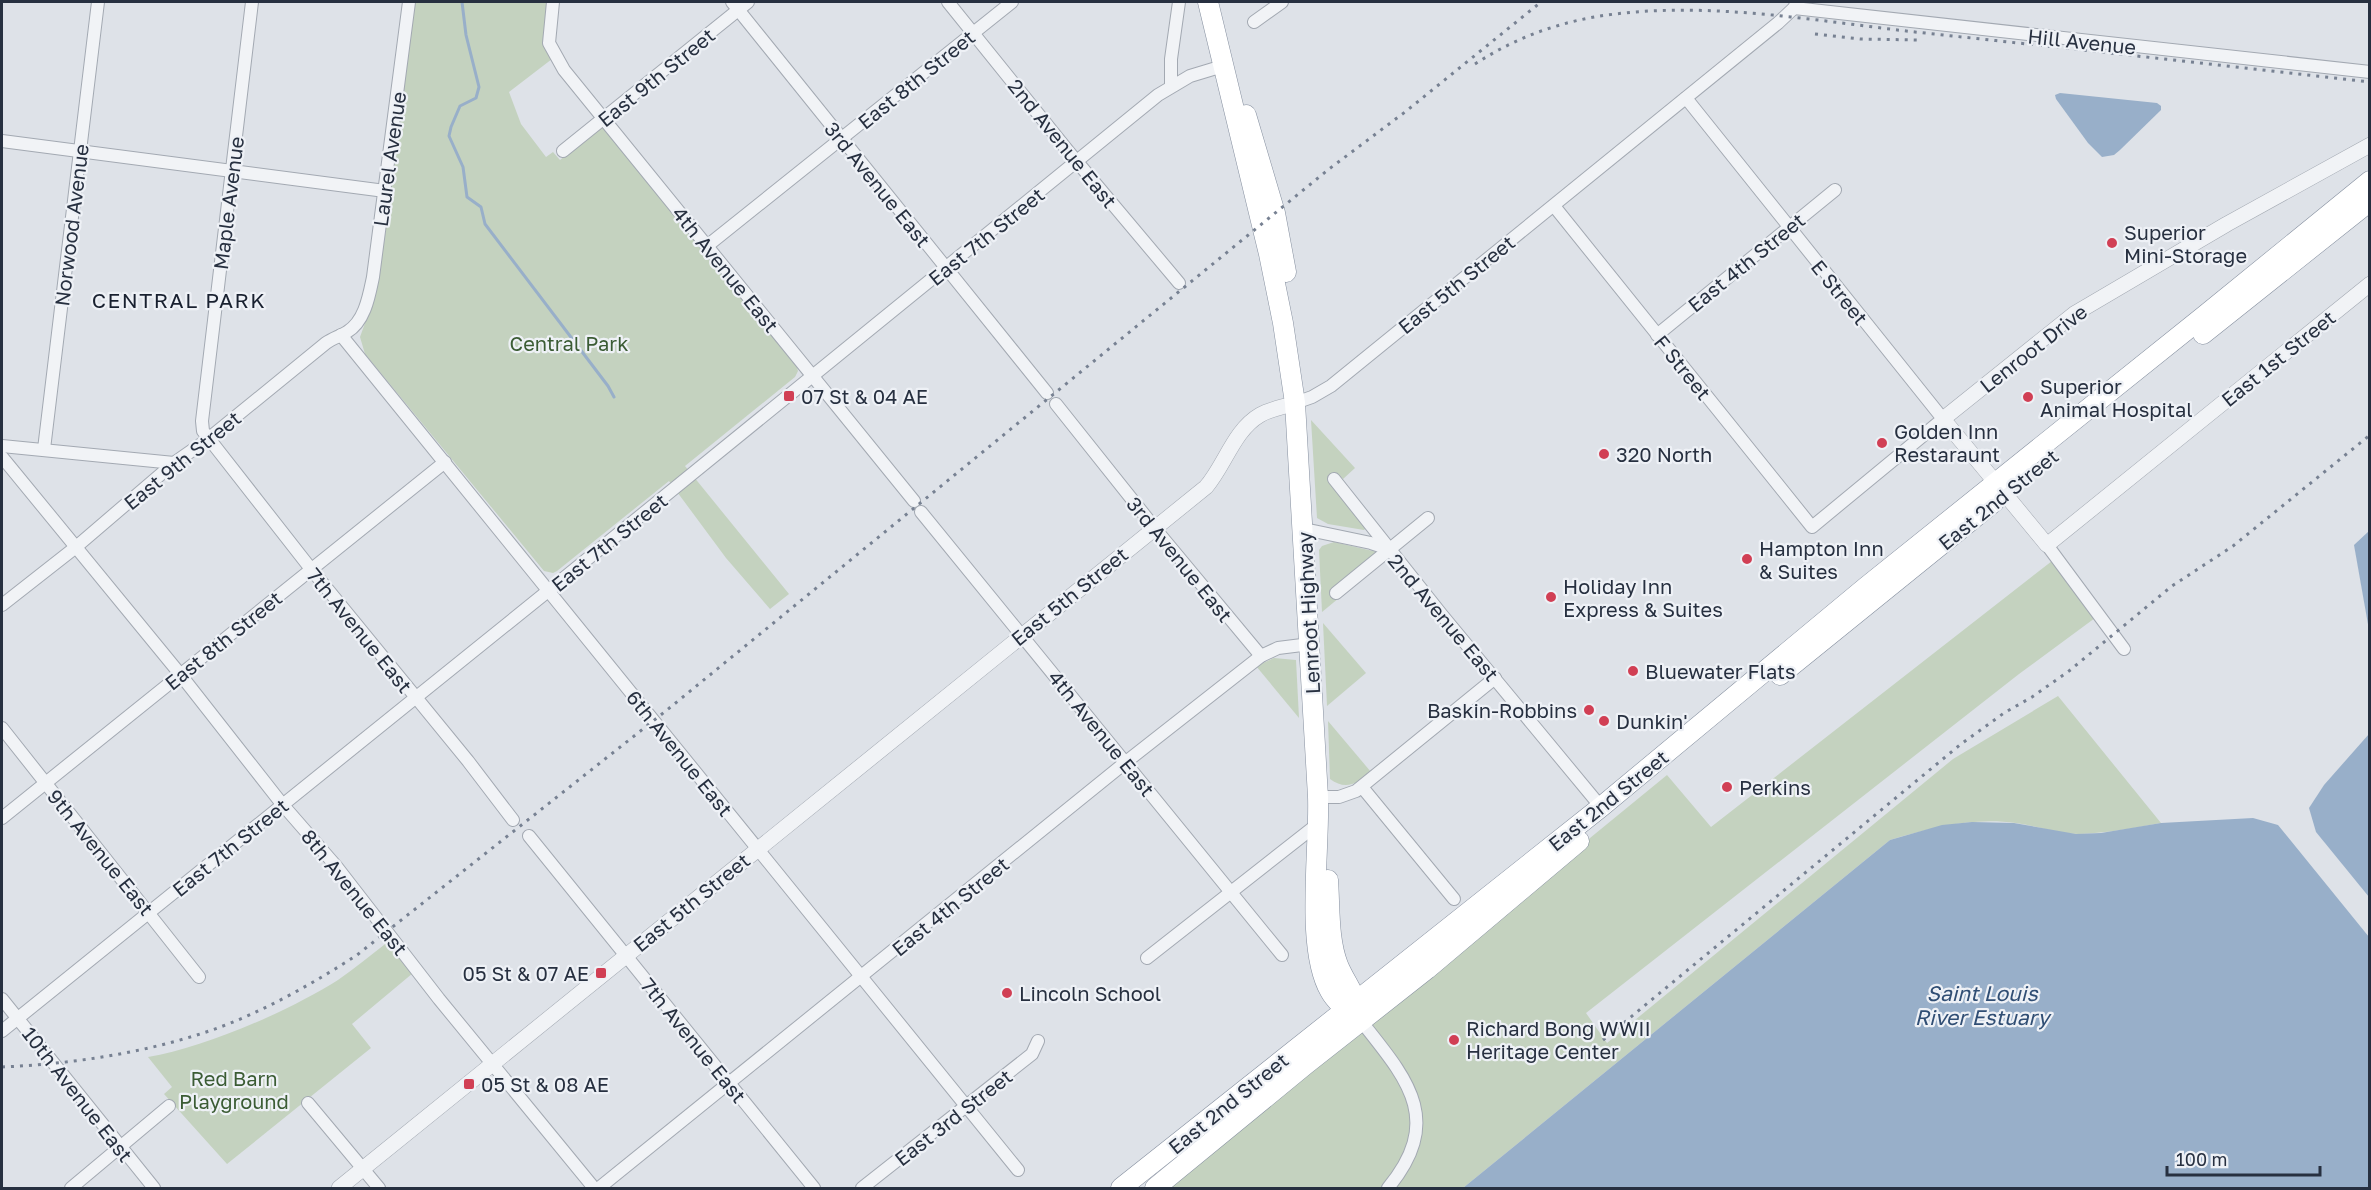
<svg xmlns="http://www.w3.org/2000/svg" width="2371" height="1190" font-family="'Golos Text',sans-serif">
<rect width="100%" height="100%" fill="#dee2e8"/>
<g fill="#c4d2bf">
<path d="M415,2H550L552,59L509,92L521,124L546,157L553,152L560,160L596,131L605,127L796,364L798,371L795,377L685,466L789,594L770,609L726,558L669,481L557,571L553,573L544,571L365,354L360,337L373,301L384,243Z"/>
<path d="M1311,420L1355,468L1343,479L1337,473L1330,479L1366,528L1364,530L1328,524L1317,518Z"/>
<path d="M1334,542L1377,552L1339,598L1322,612L1319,550L1322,546Z"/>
<path d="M2052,561L2095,618L2019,674L1586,1013L1607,1043L1953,759L2058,696L2161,823C2134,828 2107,833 2079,834C2058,834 2037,826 2016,823C1972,817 1931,828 1890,840L1463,1188H1162L1667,775L1711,827Z"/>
<path d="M1323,623L1366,673L1327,706Z"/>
<path d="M1274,658L1296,660L1299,718L1256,666Z"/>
<path d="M1328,721L1371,772C1358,783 1346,791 1330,779Z"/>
<path d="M389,941L413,973L352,1024L371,1048L227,1164L164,1094L172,1087L148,1057C204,1048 289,1011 338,980C355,968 372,954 389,941Z"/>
</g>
<g fill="#98afc9">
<path d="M2060,93L2157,103L2161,106V110L2120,150L2114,155L2102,157L2088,143L2056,99L2055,95Z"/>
<path d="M2369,531V630L2354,545Z"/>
<path d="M2369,734V897L2316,832L2309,808L2324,785Z"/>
<path d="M2253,818L2278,825L2369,937V1188H1463L1890,840L1942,825L1972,822L2014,823L2076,834L2101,833L2161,823Z"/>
</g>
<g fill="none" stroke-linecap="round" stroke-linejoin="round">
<path stroke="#98afc9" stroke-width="3" d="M462,2L466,35L479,87L476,98L460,106L451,127L449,136L463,167L467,197L481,207L485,224L608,386L614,397"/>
<g stroke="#a3a9b2" stroke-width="14">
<g id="minor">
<path d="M252,2L202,421L203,431L311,569L468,761L513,820"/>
<path d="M553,2L549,43L564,70L914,501"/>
<path d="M732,2L1047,393"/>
<path d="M948,2L1068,151L1179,283"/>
<path d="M1794,8L2370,72"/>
<path d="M1254,22L1282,2"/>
<path d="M1171,85V59L1179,2"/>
<path d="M2,141L385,191"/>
<path d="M563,151L748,2"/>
<path d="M1554,206L1812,527L1943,419L1686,98"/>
<path d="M707,246L1012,2"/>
<path d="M341,335L1018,1170"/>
<path d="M1657,335L1835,190"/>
<path d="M1295,403L1312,397L1331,386L1778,23L1794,8L1797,2"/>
<path d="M1056,404L1162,537L1261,656"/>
<path d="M2,446L174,463"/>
<path d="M44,449L98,2"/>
<path d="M2,457L180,674L282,804L336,866L439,999L594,1188"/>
<path d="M1334,479L1442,615L1601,807"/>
<path d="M921,512L1282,955"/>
<path d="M1304,529L1371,543L1389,549"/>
<path d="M2047,545L2124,649"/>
<path d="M1336,593L1428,518"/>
<path d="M2,605L76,547L174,463L207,440L326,343C333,338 341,336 347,332C365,321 369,296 373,277L409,2"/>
<path d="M2,728L199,977"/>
<path d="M1362,787L1454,899"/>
<path d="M1318,797H1339L1356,791L1495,678"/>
<path d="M2,818L445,462"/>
<path d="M529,836L814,1188"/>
<path d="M1147,958L1319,823"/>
<path d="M2,999L154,1188"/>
<path d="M1361,1021C1406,1078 1445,1119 1388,1188"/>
<path d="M2,1031L548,591L1158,95L1190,76L1223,66"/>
<path d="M308,1103L379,1188"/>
<path d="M71,1188L169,1106"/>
<path d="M599,1188L1126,762L1261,656L1278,648L1310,644"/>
<path d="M862,1188L1032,1054L1038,1041"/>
</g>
</g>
<g stroke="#a3a9b2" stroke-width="16">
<g id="tertiary">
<path d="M1996,483L1943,419L2074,314L2227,224L2370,145"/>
<path d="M2005,494L2047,545L2370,284"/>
<path d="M339,1188L1206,487C1225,465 1234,430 1260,415C1270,409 1284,407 1295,403"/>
</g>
</g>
<g stroke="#858f9f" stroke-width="21">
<g id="trunk">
<path d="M1208,2L1269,254L1283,323L1295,403L1318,797C1320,849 1305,948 1330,991C1336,1002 1347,1010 1356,1017"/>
<path d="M1246,115L1275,213L1286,272"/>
<path d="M2203,334L2370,201"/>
<path d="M1780,675L1995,501"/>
<path d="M1328,880C1330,907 1328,939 1338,965C1345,982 1355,993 1360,1012"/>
<path d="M1121,1188L1601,807L1866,587L2204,316L2370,181"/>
<path d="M1155,1188L1305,1065L1427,969L1579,841"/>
</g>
</g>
<use href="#minor" stroke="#f1f3f6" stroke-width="12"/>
<use href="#tertiary" stroke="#f1f3f6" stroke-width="15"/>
<use href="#trunk" stroke="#fff" stroke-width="20"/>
<g stroke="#778192" stroke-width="3" stroke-dasharray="3 6" stroke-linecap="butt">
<path d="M1815,34L1860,39L1919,40"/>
<path d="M1475,64C1518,36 1564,20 1615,14C1714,2 1817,21 1915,32C2067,48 2218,65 2370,82"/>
<path d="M1603,1040L1961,744L2004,713L2032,697L2069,671L2172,586L2233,546L2370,435"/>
<path d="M2,1067C72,1064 145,1053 212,1030C261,1013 314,983 357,955L667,710L1329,169L1405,112L1541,2"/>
</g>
</g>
<g fill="#d13f54" stroke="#eef1f6" stroke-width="2">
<circle cx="2112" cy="243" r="6"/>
<rect x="783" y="390" width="12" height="12" rx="3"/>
<circle cx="2028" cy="397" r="6"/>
<circle cx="1882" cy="443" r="6"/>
<circle cx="1604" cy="454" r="6"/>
<circle cx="1747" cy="559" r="6"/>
<circle cx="1551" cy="597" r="6"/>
<circle cx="1633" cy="671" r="6"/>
<circle cx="1589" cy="710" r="6"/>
<circle cx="1604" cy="721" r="6"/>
<circle cx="1727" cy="787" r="6"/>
<rect x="595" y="967" width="12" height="12" rx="3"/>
<circle cx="1007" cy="993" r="6"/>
<circle cx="1454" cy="1040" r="6"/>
<rect x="463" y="1078" width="12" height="12" rx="3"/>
</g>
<g text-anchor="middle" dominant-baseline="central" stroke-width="4.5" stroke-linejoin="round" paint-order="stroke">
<g font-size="20" fill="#273040" stroke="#eef1f6">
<text transform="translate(2082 41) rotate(6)">Hill Avenue</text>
<text transform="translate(656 77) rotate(-39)">East 9th Street</text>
<text transform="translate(916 79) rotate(-39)">East 8th Street</text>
<text transform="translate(1063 143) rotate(51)">2nd Avenue East</text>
<text transform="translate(389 159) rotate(-82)">Laurel Avenue</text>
<text transform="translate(878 184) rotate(51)">3rd Avenue East</text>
<text transform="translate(228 203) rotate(-83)">Maple Avenue</text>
<text transform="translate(71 225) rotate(-83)">Norwood Avenue</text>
<text transform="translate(986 236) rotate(-39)">East 7th Street</text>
<text transform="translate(1746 262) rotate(-39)">East 4th Street</text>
<text transform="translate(726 269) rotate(51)">4th Avenue East</text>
<text transform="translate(1456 284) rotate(-39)">East 5th Street</text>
<text transform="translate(1840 292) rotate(51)">E Street</text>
<text transform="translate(2033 348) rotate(-38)">Lenroot Drive</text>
<text transform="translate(2278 358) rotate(-39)">East 1st Street</text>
<text transform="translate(1683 367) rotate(51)">F Street</text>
<text transform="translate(182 460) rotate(-39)">East 9th Street</text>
<text transform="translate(1998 499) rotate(-39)">East 2nd Street</text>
<text transform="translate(609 542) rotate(-39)">East 7th Street</text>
<text transform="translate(1180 559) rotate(51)">3rd Avenue East</text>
<text transform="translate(1069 596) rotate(-39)">East 5th Street</text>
<text transform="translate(1308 613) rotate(-93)">Lenroot Highway</text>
<text transform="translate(1444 617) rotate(50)">2nd Avenue East</text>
<text transform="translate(360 630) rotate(51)">7th Avenue East</text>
<text transform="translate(223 640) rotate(-39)">East 8th Street</text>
<text transform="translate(1102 733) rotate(51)">4th Avenue East</text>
<text transform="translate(680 753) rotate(51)">6th Avenue East</text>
<text transform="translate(1608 800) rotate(-39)">East 2nd Street</text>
<text transform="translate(230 847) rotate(-39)">East 7th Street</text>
<text transform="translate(101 852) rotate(51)">9th Avenue East</text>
<text transform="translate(355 892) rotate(51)">8th Avenue East</text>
<text transform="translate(691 902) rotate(-39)">East 5th Street</text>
<text transform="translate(950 906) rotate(-39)">East 4th Street</text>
<text transform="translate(694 1040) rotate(51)">7th Avenue East</text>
<text transform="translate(78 1094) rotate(52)">10th Avenue East</text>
<text transform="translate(1228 1103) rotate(-39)">East 2nd Street</text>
<text transform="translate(953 1117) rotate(-38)">East 3rd Street</text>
</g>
<g font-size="20" fill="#273040" stroke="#eef1f6" text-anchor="start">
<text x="2124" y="232">Superior<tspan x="2124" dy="23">Mini-Storage</tspan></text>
<text x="2040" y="386">Superior<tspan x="2040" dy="23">Animal Hospital</tspan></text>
<text x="801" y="396">07 St &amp; 04 AE</text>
<text x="1894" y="431">Golden Inn<tspan x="1894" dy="23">Restaraunt</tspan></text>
<text x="1616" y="454">320 North</text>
<text x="1759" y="548">Hampton Inn<tspan x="1759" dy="23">&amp; Suites</tspan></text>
<text x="1563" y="586">Holiday Inn<tspan x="1563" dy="23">Express &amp; Suites</tspan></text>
<text x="1645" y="671">Bluewater Flats</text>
<text x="1577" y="710" text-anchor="end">Baskin-Robbins</text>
<text x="1616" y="721">Dunkin'</text>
<text x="1739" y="787">Perkins</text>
<text x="589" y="973" text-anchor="end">05 St &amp; 07 AE</text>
<text x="1019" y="993">Lincoln School</text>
<text x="1466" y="1028">Richard Bong WWII<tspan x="1466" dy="23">Heritage Center</tspan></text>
<text x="481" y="1084">05 St &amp; 08 AE</text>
</g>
<g font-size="20" fill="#3b5c34" stroke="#eef1f6">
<text x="569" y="343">Central Park</text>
<text x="234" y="1078">Red Barn<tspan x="234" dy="23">Playground</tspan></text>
</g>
<g font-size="21" letter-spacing="1.5" fill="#192130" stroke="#eef1f6">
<text x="179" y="300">CENTRAL PARK</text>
</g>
<g font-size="21" font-style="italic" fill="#304e74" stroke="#eef1f6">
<text x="1982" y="993">Saint Louis<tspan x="1982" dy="24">River Estuary</tspan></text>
</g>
</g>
<rect width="2371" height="1190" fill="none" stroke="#273040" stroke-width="6"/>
<path d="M2167 1166v9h153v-9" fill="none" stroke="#273040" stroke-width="3"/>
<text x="2176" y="1166" font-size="18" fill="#273040" stroke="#eef1f6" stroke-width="4.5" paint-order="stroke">100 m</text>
</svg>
